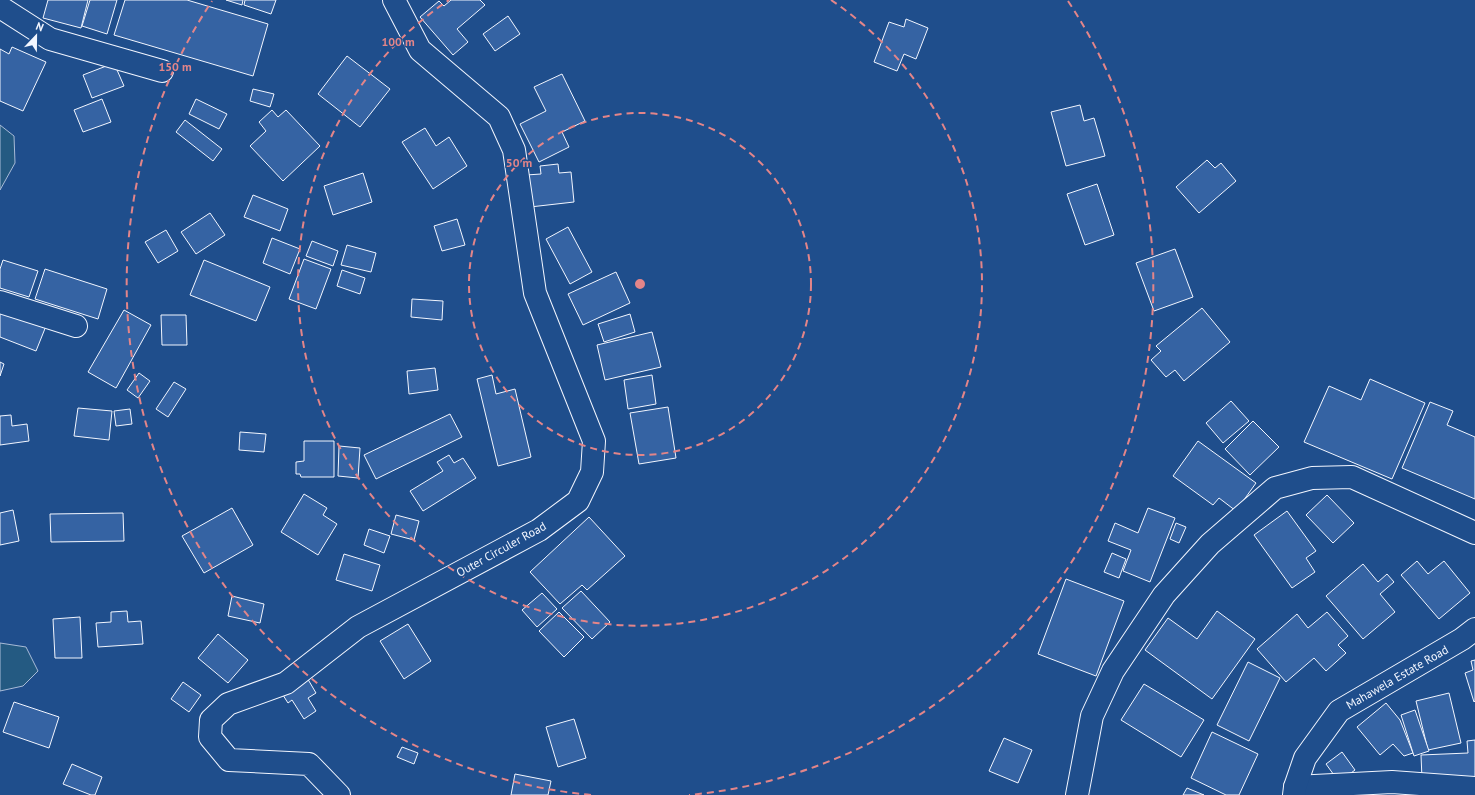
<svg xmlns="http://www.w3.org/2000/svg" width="1475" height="795" font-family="'PT Sans',sans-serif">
<rect width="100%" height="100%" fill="#1f4e8c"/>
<g fill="#245a82" stroke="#a8bbd7">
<path d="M0,125L14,136L15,163L0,190Z"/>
<path d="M0,643L26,647L38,671L23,686L0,691Z"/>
</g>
<g fill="#3563a3" stroke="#f2f6ff">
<path d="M48,0H88L81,28L43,18Z"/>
<path d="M90,0H117L107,34L82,26Z"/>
<path d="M125,0H187L268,24L253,76L114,35Z"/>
<path d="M226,0H243L242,5Z"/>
<path d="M245,0H276L271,14L244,5Z"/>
<path d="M451,0H480L485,5L457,29L468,42L453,55L420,17L439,1L444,6Z"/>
<path d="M508,16L520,34L495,51L483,34Z"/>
<path d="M906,19L928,28L916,59L904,54L897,71L874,62L889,22L904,27Z"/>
<path d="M12,47L46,62L23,111L0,101V49L9,54Z"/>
<path d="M347,56L390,89L360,127L318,94Z"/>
<path d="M114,63L124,86L92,98L83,75Z"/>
<path d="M562,74L585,121L562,132L569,147L539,162L520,124L546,111L534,87Z"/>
<path d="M253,89L274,94L270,107L250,101Z"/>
<path d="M102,99L111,122L83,132L74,110Z"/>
<path d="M196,99L227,114L219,129L189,114Z"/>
<path d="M1080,105L1084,121L1094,118L1105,156L1066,166L1051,112Z"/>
<path d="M272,110L278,117L286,110L320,146L283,181L250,146L266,131L259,122Z"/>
<path d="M185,120L222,149L213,161L176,132Z"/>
<path d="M425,128L436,146L449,137L467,166L433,189L402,142Z"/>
<path d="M1207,160L1215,168L1221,163L1236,181L1199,213L1176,187Z"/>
<path d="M558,164L559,173L571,172L574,202L530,207L526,175L541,174L540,166Z"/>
<path d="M363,173L372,202L333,215L324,186Z"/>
<path d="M1097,184L1114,235L1085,245L1067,194Z"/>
<path d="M253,195L288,209L280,231L244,217Z"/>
<path d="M210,213L225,235L196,254L181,232Z"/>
<path d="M457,219L465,245L442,251L434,226Z"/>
<path d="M568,227L592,272L570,284L546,239Z"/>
<path d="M166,230L178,251L158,263L145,242Z"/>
<path d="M272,238L300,249L290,274L263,263Z"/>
<path d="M312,241L338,251L333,266L306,256Z"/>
<path d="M347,245L376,253L371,272L341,265Z"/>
<path d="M1175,249L1193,297L1154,311L1136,263Z"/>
<path d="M304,259L331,269L316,309L289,299Z"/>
<path d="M3,260L38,271L29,297L0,288V269Z"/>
<path d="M204,260L270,287L256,321L190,295Z"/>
<path d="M45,269L107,289L98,319L35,299Z"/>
<path d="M342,270L365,278L360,294L337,286Z"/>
<path d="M616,272L630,303L583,325L568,294Z"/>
<path d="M412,299L443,301L442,320L411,317Z"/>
<path d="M0,308L46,326L36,351L0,337Z"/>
<path d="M1202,308L1230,342L1184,381L1175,370L1166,377L1151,360L1161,351L1156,346Z"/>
<path d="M124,310L151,325L116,388L88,372Z"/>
<path d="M630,314L635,332L604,342L598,324Z"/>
<path d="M161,315H186L187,345H162Z"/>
<path d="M652,332L661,367L605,380L597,345Z"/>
<path d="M0,362L4,364L0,376Z"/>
<path d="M435,368L438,390L409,394L407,371Z"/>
<path d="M139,373L150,381L138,398L127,390Z"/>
<path d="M492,375L496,394L515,389L531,457L498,466L477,379Z"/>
<path d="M652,375L656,404L628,409L624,380Z"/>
<path d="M1370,379L1425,403L1392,479L1304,442L1329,386L1361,400Z"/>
<path d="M174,382L186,389L168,417L156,409Z"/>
<path d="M1231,401L1249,421L1223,443L1206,423Z"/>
<path d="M1430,402L1453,411L1447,425L1475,437V499L1402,468Z"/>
<path d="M668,407L676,458L639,464L630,413Z"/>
<path d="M78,408L112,411L109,440L74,436Z"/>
<path d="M130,409L132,424L116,426L114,411Z"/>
<path d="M450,414L462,437L376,479L364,455Z"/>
<path d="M11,415L12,426L27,424L29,441L0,445V416Z"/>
<path d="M1253,421L1279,447L1250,475L1225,449Z"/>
<path d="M240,432L266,434L264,452L239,450Z"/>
<path d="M304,441H334V477H301L300,474H296V462L304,461Z"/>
<path d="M1198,441L1256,483L1236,511L1219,498L1213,505L1173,476Z"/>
<path d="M339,446L360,448L358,478L338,476Z"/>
<path d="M449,455L454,463L463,458L476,478L423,511L410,491L443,471L437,462Z"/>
<path d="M304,494L327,508L323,515L337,524L318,555L281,532Z"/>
<path d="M1327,495L1354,523L1333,543L1306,515Z"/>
<path d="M232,508L253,545L204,573L182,536Z"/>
<path d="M1148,508L1175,518L1150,582L1123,571L1131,550L1108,541L1115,523L1138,533Z"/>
<path d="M13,510L19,541L0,545V513Z"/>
<path d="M1287,511L1316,551L1306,558L1315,572L1292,588L1254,535Z"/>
<path d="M123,513L124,541L51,542L50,514Z"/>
<path d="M396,515L419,521L414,540L391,534Z"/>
<path d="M589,517L625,556L587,590L582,585L560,604L530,572Z"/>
<path d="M1176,523L1186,527L1179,543L1170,539Z"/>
<path d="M369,529L390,536L384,553L364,545Z"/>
<path d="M1112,553L1126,559L1119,578L1104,572Z"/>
<path d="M344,554L380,565L372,591L336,580Z"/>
<path d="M1417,561L1428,574L1444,561L1470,593L1439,619L1401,575Z"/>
<path d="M1363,564L1378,582L1387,574L1394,582L1380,594L1395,612L1363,639L1326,596Z"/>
<path d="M1066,579L1124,601L1096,676L1038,654Z"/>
<path d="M581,591L610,622L592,639L562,608Z"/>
<path d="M542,593L557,609L537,627L522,610Z"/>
<path d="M232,596L264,604L260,623L228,616Z"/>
<path d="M127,611L128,622L141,621L143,644L98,647L96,623L111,622V612Z"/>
<path d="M1217,611L1255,639L1212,699L1145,650L1168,618L1197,639Z"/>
<path d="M559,612L584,637L564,657L539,631Z"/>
<path d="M1327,612L1348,636L1338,645L1346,653L1326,671L1314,658L1286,682L1257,649L1297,614L1308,628Z"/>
<path d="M80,617L82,658H55L53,619Z"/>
<path d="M408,624L431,661L404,679L380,641Z"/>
<path d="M218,634L248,660L228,683L198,658Z"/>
<path d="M1475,660V701L1474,702L1465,673L1473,670L1471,661Z"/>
<path d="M1248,662L1280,678L1249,741L1217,725Z"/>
<path d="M306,676L316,693L308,698L316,711L304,719L292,700L288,703L281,692Z"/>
<path d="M183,682L201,695L189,712L171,699Z"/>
<path d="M1144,684L1204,720L1181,757L1121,720Z"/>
<path d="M1449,693L1461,743L1428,750L1416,701Z"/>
<path d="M14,702L59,717L49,748L3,732Z"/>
<path d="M1386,703L1400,720L1413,753L1404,756L1393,744L1380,755L1357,727Z"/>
<path d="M1415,710L1429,751L1414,756L1401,715Z"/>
<path d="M574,719L586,758L558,767L546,727Z"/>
<path d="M1212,732L1258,754L1239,795H1226L1191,778Z"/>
<path d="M1004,738L1032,750L1018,783L989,771Z"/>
<path d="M1475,740V777L1422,779L1421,755L1468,753L1467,741Z"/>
<path d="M402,747L418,753L414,764L397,757Z"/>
<path d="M1342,752L1355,770L1339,782L1326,764Z"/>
<path d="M72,764L102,777L95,795H91L63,784Z"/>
<path d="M515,774L551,781L548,795H511Z"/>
<path d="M1187,788L1204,795H1183Z"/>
</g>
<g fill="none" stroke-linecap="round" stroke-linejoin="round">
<g stroke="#f2f6ff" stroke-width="24">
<g id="minor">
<path d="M0,7L50,39L162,71"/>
<path d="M0,302L76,326"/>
<path d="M1295,787L1392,782L1475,788"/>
<path d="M339,795L309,764L229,760L210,737L211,720L228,704L286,683L358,627L539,530L578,501L592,472L594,441L535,293L514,150L499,117L420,50L394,0"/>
<path d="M1077,795L1092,716L1113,671L1164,595L1210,544L1275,488L1312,478L1352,477L1475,533"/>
<path d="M1294,795L1295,787L1305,758L1339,711L1462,639L1475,629"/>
</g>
</g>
<use href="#minor" stroke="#1f4e8c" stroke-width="22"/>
</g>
<g fill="none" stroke="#e38589" stroke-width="2" stroke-dasharray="7 5">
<circle cx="640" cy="284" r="171"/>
<path d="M831 0A342 342 0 1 1 449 0"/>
<path d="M591 795A513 513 0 0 1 212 1M1068 1A513 513 0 0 1 689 795"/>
</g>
<g text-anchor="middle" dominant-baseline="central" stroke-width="3" stroke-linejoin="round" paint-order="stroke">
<g font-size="12" fill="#f2f6ff" stroke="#1f4e8c">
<text transform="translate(501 549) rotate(-29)">Outer Circuler Road</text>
<text transform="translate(1397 677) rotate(-30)">Mahawela Estate Road</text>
</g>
</g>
<circle cx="640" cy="284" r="6" fill="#e38589" stroke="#1f4e8c" stroke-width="2"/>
<g font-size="12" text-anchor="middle" font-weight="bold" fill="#e38589" stroke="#1f4e8c" stroke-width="3" stroke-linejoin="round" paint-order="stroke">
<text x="398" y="46">100 m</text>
<text x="175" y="71">150 m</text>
<text x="519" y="167">50 m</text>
</g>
<g transform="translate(36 36) rotate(22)" stroke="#1f4e8c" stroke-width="3" paint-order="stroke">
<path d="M0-3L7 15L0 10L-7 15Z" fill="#f2f6ff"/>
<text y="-6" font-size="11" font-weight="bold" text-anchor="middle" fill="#f2f6ff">N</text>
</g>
</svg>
